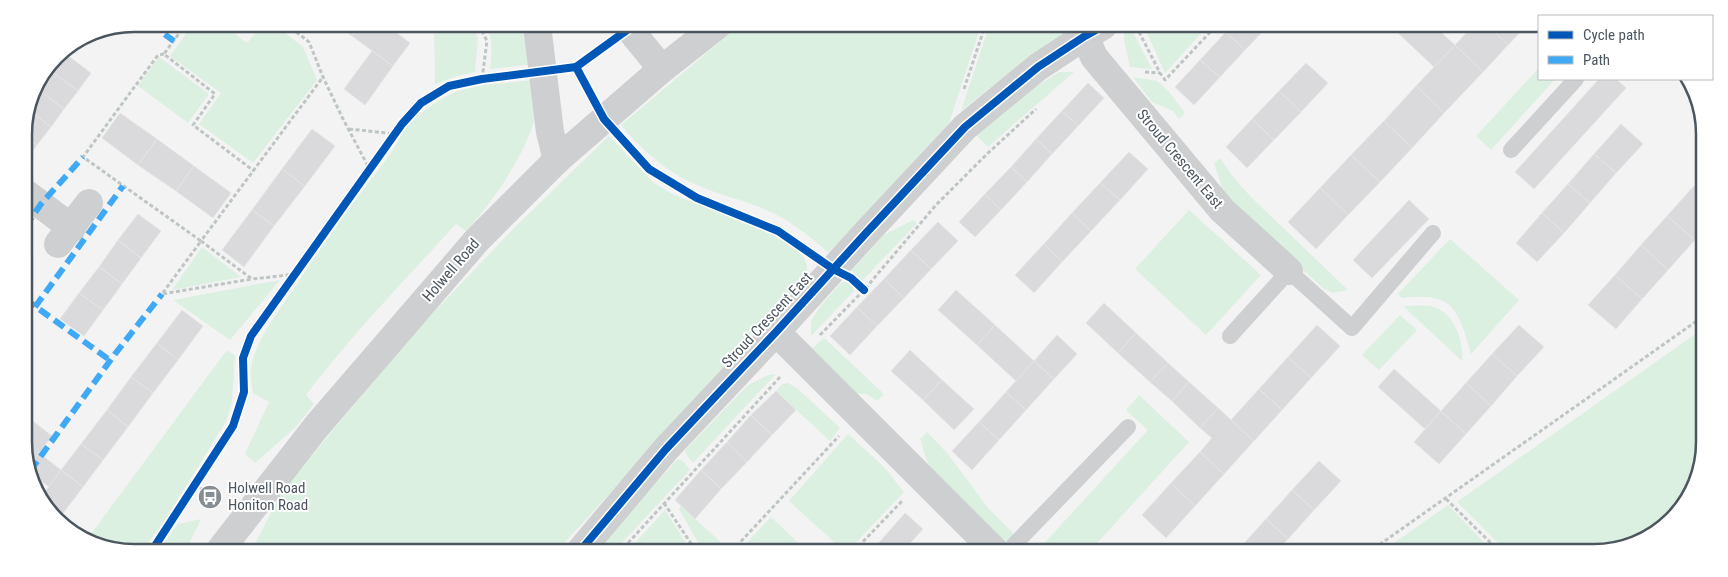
<svg xmlns="http://www.w3.org/2000/svg" width="1728" height="577" font-family="'Roboto Condensed',sans-serif">
<rect width="100%" height="100%" fill="#f4f3f3"/>
<g fill="#dbf0e1">
<path d="M193,24H222L247,43L263,24H274L303,47L317,80L253,163L199,124L221,93L170,56Z"/>
<path d="M434,25H472L478,39L475,72L457,76L435,84Z"/>
<path d="M486,25H516L526,27L534,64L490,69C492,53 493,40 486,25Z"/>
<path d="M740,25L981,26L949,123L844,238L828,252C808,235 788,219 764,209C741,199 715,194 692,183C664,170 640,148 621,125Z"/>
<path d="M989,26H1075L1021,63L961,111Z"/>
<path d="M1124,26H1130L1152,69L1130,67L1124,40Z"/>
<path d="M1144,26L1207,27L1165,73Z"/>
<path d="M159,57L209,94L188,123L138,86Z"/>
<path d="M1539,68V79H1555L1491,150L1476,136Z"/>
<path d="M1059,72H1074L988,147L976,135L1026,93Z"/>
<path d="M1133,77L1157,81L1169,92L1185,113L1179,119L1173,111L1152,102Z"/>
<path d="M537,79C538,85 539,92 539,98C535,142 495,200 466,231L456,224C405,280 352,334 306,395L314,404L295,428L255,463L245,454L269,402L253,393C250,377 249,369 255,353C264,329 280,309 294,288C324,243 355,199 389,156C396,146 401,134 409,124C415,118 423,112 429,107C465,80 497,86 537,79Z"/>
<path d="M609,136L654,183L674,195L762,228L796,249L803,256L807,266L806,278L558,550H252L282,491L416,331L515,227Z"/>
<path d="M1220,158L1234,178L1251,197L1348,290L1333,293L1324,289L1233,206L1224,195L1214,163Z"/>
<path d="M1189,210L1261,275L1206,335L1135,269Z"/>
<path d="M913,220L917,223L863,280C856,279 854,276 852,270L884,235Z"/>
<path d="M1450,239L1519,300L1471,354C1458,309 1454,292 1402,298L1398,294Z"/>
<path d="M202,247L241,277L172,290Z"/>
<path d="M280,280L230,340L173,300Z"/>
<path d="M842,282C849,282 852,284 854,291L811,336V321L822,304Z"/>
<path d="M1403,306C1412,306 1422,305 1431,306C1454,311 1464,341 1462,361Z"/>
<path d="M1400,315L1417,330L1379,370L1362,355Z"/>
<path d="M1701,330L1700,471L1661,530L1600,553H1508L1457,502Z"/>
<path d="M824,338L884,394L877,401L866,394L853,393L816,358L813,348Z"/>
<path d="M227,350L235,356L232,401L227,420L163,523L143,549H106L88,538Z"/>
<path d="M776,374L693,463L687,456L685,450L748,385L768,375Z"/>
<path d="M788,383L797,388L840,428L830,441L776,391L782,384Z"/>
<path d="M1139,395L1189,442L1089,552H1044L1040,548L1148,430L1126,410Z"/>
<path d="M927,432L948,454L988,508L1015,535L1009,540L1000,542L931,468C925,459 924,449 920,439Z"/>
<path d="M848,434L884,467L904,492L848,551H844L789,501Z"/>
<path d="M678,459L683,461L690,470L614,551H594Z"/>
<path d="M1448,505L1494,553L1381,552Z"/>
<path d="M681,506L725,546L721,551H703L679,509Z"/>
<path d="M665,510L691,551H628Z"/>
<path d="M771,517L807,551H739Z"/>
<path d="M201,519L186,550H159L178,524Z"/>
</g>
<g fill="#dadadc" stroke="#e5e5e6">
<path d="M336,24H361L352,36Z"/>
<path d="M361,24H385L410,43L393,66L352,36Z"/>
<path d="M1231,27H1267L1245,50L1226,32Z"/>
<path d="M1399,27H1435L1455,45L1434,67L1396,31Z"/>
<path d="M1472,27H1490L1508,45L1483,72L1455,45Z"/>
<path d="M1490,27H1525L1508,45Z"/>
<path d="M1226,32L1245,50L1220,77L1200,60Z"/>
<path d="M1455,45L1483,72L1444,113L1416,86Z"/>
<path d="M372,51L393,66L365,105L344,89Z"/>
<path d="M63,52L91,73L78,91L48,69L57,56Z"/>
<path d="M1200,60L1220,77L1194,105L1175,87Z"/>
<path d="M1306,63L1328,83L1301,112L1279,91Z"/>
<path d="M48,69L78,91L64,109L35,87Z"/>
<path d="M1599,79H1616L1626,88L1534,189L1515,172Z"/>
<path d="M1088,83L1104,98L1078,126L1062,111Z"/>
<path d="M1416,86L1444,113L1412,148L1384,121Z"/>
<path d="M35,87L64,109L51,127L28,110L32,92Z"/>
<path d="M1279,91L1301,112L1274,140L1252,119Z"/>
<path d="M28,110L51,127L37,145L24,135Z"/>
<path d="M1062,111L1078,126L1052,154L1036,139Z"/>
<path d="M120,113L157,139L138,165L102,138Z"/>
<path d="M1252,119L1274,140L1247,168L1226,147Z"/>
<path d="M1384,121L1412,148L1380,182L1351,155Z"/>
<path d="M1621,124L1643,144L1616,173L1594,154Z"/>
<path d="M312,129L335,146L305,186L282,169Z"/>
<path d="M24,135L37,145L24,163Z"/>
<path d="M157,139L194,166L176,191L138,165Z"/>
<path d="M1036,139L1052,154L1027,182L1011,167Z"/>
<path d="M1129,152L1148,169L1120,200L1100,183Z"/>
<path d="M1594,154L1616,173L1590,203L1568,184Z"/>
<path d="M1351,155L1380,182L1348,215L1320,188Z"/>
<path d="M194,166L231,193L213,218L176,191Z"/>
<path d="M1011,167L1027,182L1001,210L985,194Z"/>
<path d="M282,169L305,186L274,226L252,210Z"/>
<path d="M1100,183L1120,200L1091,231L1072,213Z"/>
<path d="M1568,184L1590,203L1564,233L1542,213Z"/>
<path d="M1694,186L1702,193V233L1695,240L1667,216Z"/>
<path d="M1320,188L1348,215L1316,249L1288,222Z"/>
<path d="M985,194L1001,210L975,237L959,222Z"/>
<path d="M1409,200L1429,219L1372,278L1353,260Z"/>
<path d="M252,210L274,226L244,267L222,250Z"/>
<path d="M1072,213L1091,231L1062,262L1044,244Z"/>
<path d="M1542,213L1564,233L1537,262L1516,243Z"/>
<path d="M138,214L161,231L141,258L118,240Z"/>
<path d="M1667,216L1695,240L1668,270L1641,245Z"/>
<path d="M938,222L958,241L931,269L911,250Z"/>
<path d="M118,240L141,258L122,284L99,267Z"/>
<path d="M1044,244L1062,262L1034,293L1015,275Z"/>
<path d="M1641,245L1668,270L1642,299L1615,275Z"/>
<path d="M911,250L931,269L904,298L884,279Z"/>
<path d="M99,267L122,284L103,310L79,293Z"/>
<path d="M1615,275L1642,299L1616,329L1588,305Z"/>
<path d="M884,279L904,298L877,326L857,307Z"/>
<path d="M956,290L995,325L977,345L938,310Z"/>
<path d="M79,293L103,310L84,336L60,319Z"/>
<path d="M1104,303L1136,333L1118,353L1086,323Z"/>
<path d="M857,307L877,326L850,355L830,336Z"/>
<path d="M182,310L203,326L178,360L157,343Z"/>
<path d="M995,325L1034,361L1016,381L977,345Z"/>
<path d="M1317,325L1340,346L1311,378L1288,357Z"/>
<path d="M1519,325L1544,347L1517,376L1492,354Z"/>
<path d="M1136,333L1168,363L1150,382L1118,353Z"/>
<path d="M1057,335L1077,354L1054,379L1034,361Z"/>
<path d="M157,343L178,360L153,393L131,377Z"/>
<path d="M910,350L942,380L923,400L891,371Z"/>
<path d="M1492,354L1517,376L1491,406L1466,383Z"/>
<path d="M1288,357L1311,378L1282,410L1259,389Z"/>
<path d="M1034,361L1054,379L1026,410L1006,392Z"/>
<path d="M1168,363L1189,382L1172,401L1150,382Z"/>
<path d="M1394,369L1441,411L1425,429L1378,387Z"/>
<path d="M131,377L153,393L128,427L107,410Z"/>
<path d="M942,380L974,409L954,430L923,400Z"/>
<path d="M1189,382L1218,408L1200,428L1172,401Z"/>
<path d="M1466,383L1491,406L1466,434L1441,411Z"/>
<path d="M1259,389L1282,410L1254,441L1231,420Z"/>
<path d="M776,391L796,410L772,435L751,415Z"/>
<path d="M1006,392L1026,410L999,440L979,422Z"/>
<path d="M1218,408L1254,441L1224,474L1200,452L1212,438L1200,428Z"/>
<path d="M107,410L128,427L103,460L81,444Z"/>
<path d="M1441,411L1466,434L1439,464L1414,442Z"/>
<path d="M751,415L772,435L747,462L727,442Z"/>
<path d="M26,416L34,422L26,433Z"/>
<path d="M34,422L52,436L28,467L26,464V433Z"/>
<path d="M979,422L999,440L972,470L952,451Z"/>
<path d="M727,442L747,462L721,489L701,470Z"/>
<path d="M81,444L103,460L83,487L61,470Z"/>
<path d="M1200,452L1224,474L1195,506L1171,483Z"/>
<path d="M39,453L61,470L49,487L31,473L28,467Z"/>
<path d="M1319,461L1341,481L1314,510L1292,490Z"/>
<path d="M61,470L83,487L58,520L52,516L42,496Z"/>
<path d="M701,470L721,489L695,519L675,500Z"/>
<path d="M1171,483L1195,506L1166,538L1142,515Z"/>
<path d="M1292,490L1314,510L1288,539L1266,519Z"/>
<path d="M905,513L923,529L903,551H881L876,546Z"/>
<path d="M1266,519L1288,539L1276,552H1243L1239,549Z"/>
</g>
<g fill="none" stroke-linecap="round" stroke-linejoin="round">
<g stroke="#bdc6c3" stroke-width="3" stroke-dasharray="4 2.5" stroke-linecap="butt">
<path d="M186,24L164,54L215,94L193,125L254,171"/>
<path d="M286,24L309,42L323,77L342,117L370,170"/>
<path d="M479,25L487,41L482,79"/>
<path d="M1136,26L1160,73L1165,80L1215,27"/>
<path d="M164,54L158,55L83,157L201,241L162,294L252,279"/>
<path d="M1145,72L1160,73"/>
<path d="M964,89L985,26"/>
<path d="M349,129L396,134"/>
<path d="M296,274L252,279L201,241L323,77"/>
<path d="M820,335L864,290L936,205L987,154L1036,109"/>
<path d="M196,483L217,506"/>
<path d="M1446,499L1501,553"/>
<path d="M664,503L696,551"/>
<path d="M628,543L781,376"/>
<path d="M732,551L839,436"/>
<path d="M854,551L903,500"/>
<path d="M1369,552L1701,318"/>
</g>
<g stroke="#cecfd1" stroke-width="16">
<path d="M1511,150L1576,79"/>
<path d="M1230,336L1289,271L1352,328L1433,233"/>
<path d="M1007,552L1128,427"/>
</g>
<g stroke="#cecfd1" stroke-width="28">
<path d="M537,25L550,132L557,160"/>
<path d="M626,25L662,69"/>
<path d="M1085,36L1094,57L1222,210L1289,271"/>
<path d="M24,192L72,228"/>
<path d="M58,244L89,203"/>
<path d="M776,332L996,552"/>
<path d="M580,551L666,449L776,332L867,232L965,127L1038,67L1085,36L1103,26"/>
</g>
<path stroke="#cecfd1" stroke-width="28" d="M220,550L316,427L477,240L557,160L662,69L718,25"/>
<g stroke="#3fa9f5" stroke-width="6" stroke-dasharray="12 6" stroke-linecap="butt">
<path d="M150,24L174,41"/>
<path d="M25,227L41,204L83,157"/>
<path d="M25,299L111,361"/>
<path d="M35,307L123,186"/>
<path d="M30,471L115,354L162,294"/>
</g>
<g stroke="#fff" stroke-width="11">
<g id="cycleway">
<path d="M576,67L604,119L649,169L697,198L778,231L833,269L851,278L864,290"/>
<path d="M153,549L233,426L244,392L243,358L251,336L402,124L421,103L449,86L482,79L576,67L634,25"/>
<path d="M580,551L666,449L776,332L867,232L965,127L1038,67L1085,36L1103,26"/>
</g>
</g>
<use href="#cycleway" stroke="#0057b8" stroke-width="8"/>
</g>
<defs>
<g id="bus-disc" transform="scale(1.25)"><circle r="9.5" fill="#868d93" stroke="#fff"/><path d="M-5-6H5V4H4V6H2V4H-2V6H-4V4H-5ZM-3.5-4V0h7V-4ZM-3.5 1.2v1.5H-2V1.2ZM2 1.2v1.5H3.5V1.2Z" fill="#fff"/></g>
</defs>
<g fill-rule="evenodd">
<use href="#bus-disc" x="210" y="497"/>
</g>
<g text-anchor="middle" dominant-baseline="central" stroke-width="4" stroke-linejoin="round" paint-order="stroke">
<g font-size="15" fill="#4b565f" stroke="#fff">
<text transform="translate(1180 159) rotate(50)">Stroud Crescent East</text>
<text transform="translate(451 270) rotate(-49)">Holwell Road</text>
<text transform="translate(767 320) rotate(-47)">Stroud Crescent East</text>
</g>
<g font-size="15" fill="#4b565f" stroke="#fff" text-anchor="start">
<text x="228" y="488">Holwell Road<tspan x="228" dy="17">Honiton Road</tspan></text>
</g>
</g>
<path d="M0 0H1728V577H0ZM134 32H1594A102 102 0 0 1 1696 134V442A102 102 0 0 1 1594 544H134A102 102 0 0 1 32 442V134A102 102 0 0 1 134 32Z" fill="#fff" fill-rule="evenodd"/>
<path fill="none" stroke="#4b565f" stroke-width="2.5" d="M134 32H1594A102 102 0 0 1 1696 134V442A102 102 0 0 1 1594 544H134A102 102 0 0 1 32 442V134A102 102 0 0 1 134 32Z"/>
<rect x="1538" y="15" width="175" height="65" fill="#ffffff" stroke="#b7bbbf"/>
<rect x="1548" y="31" width="25" height="8" fill="#0057b8" stroke="#b7bbbf"/>
<text x="1583" y="40" font-size="15" fill="#4b565f">Cycle path</text>
<rect x="1548" y="56" width="25" height="8" fill="#3fa9f5" stroke="#b7bbbf"/>
<text x="1583" y="65" font-size="15" fill="#4b565f">Path</text>
</svg>
